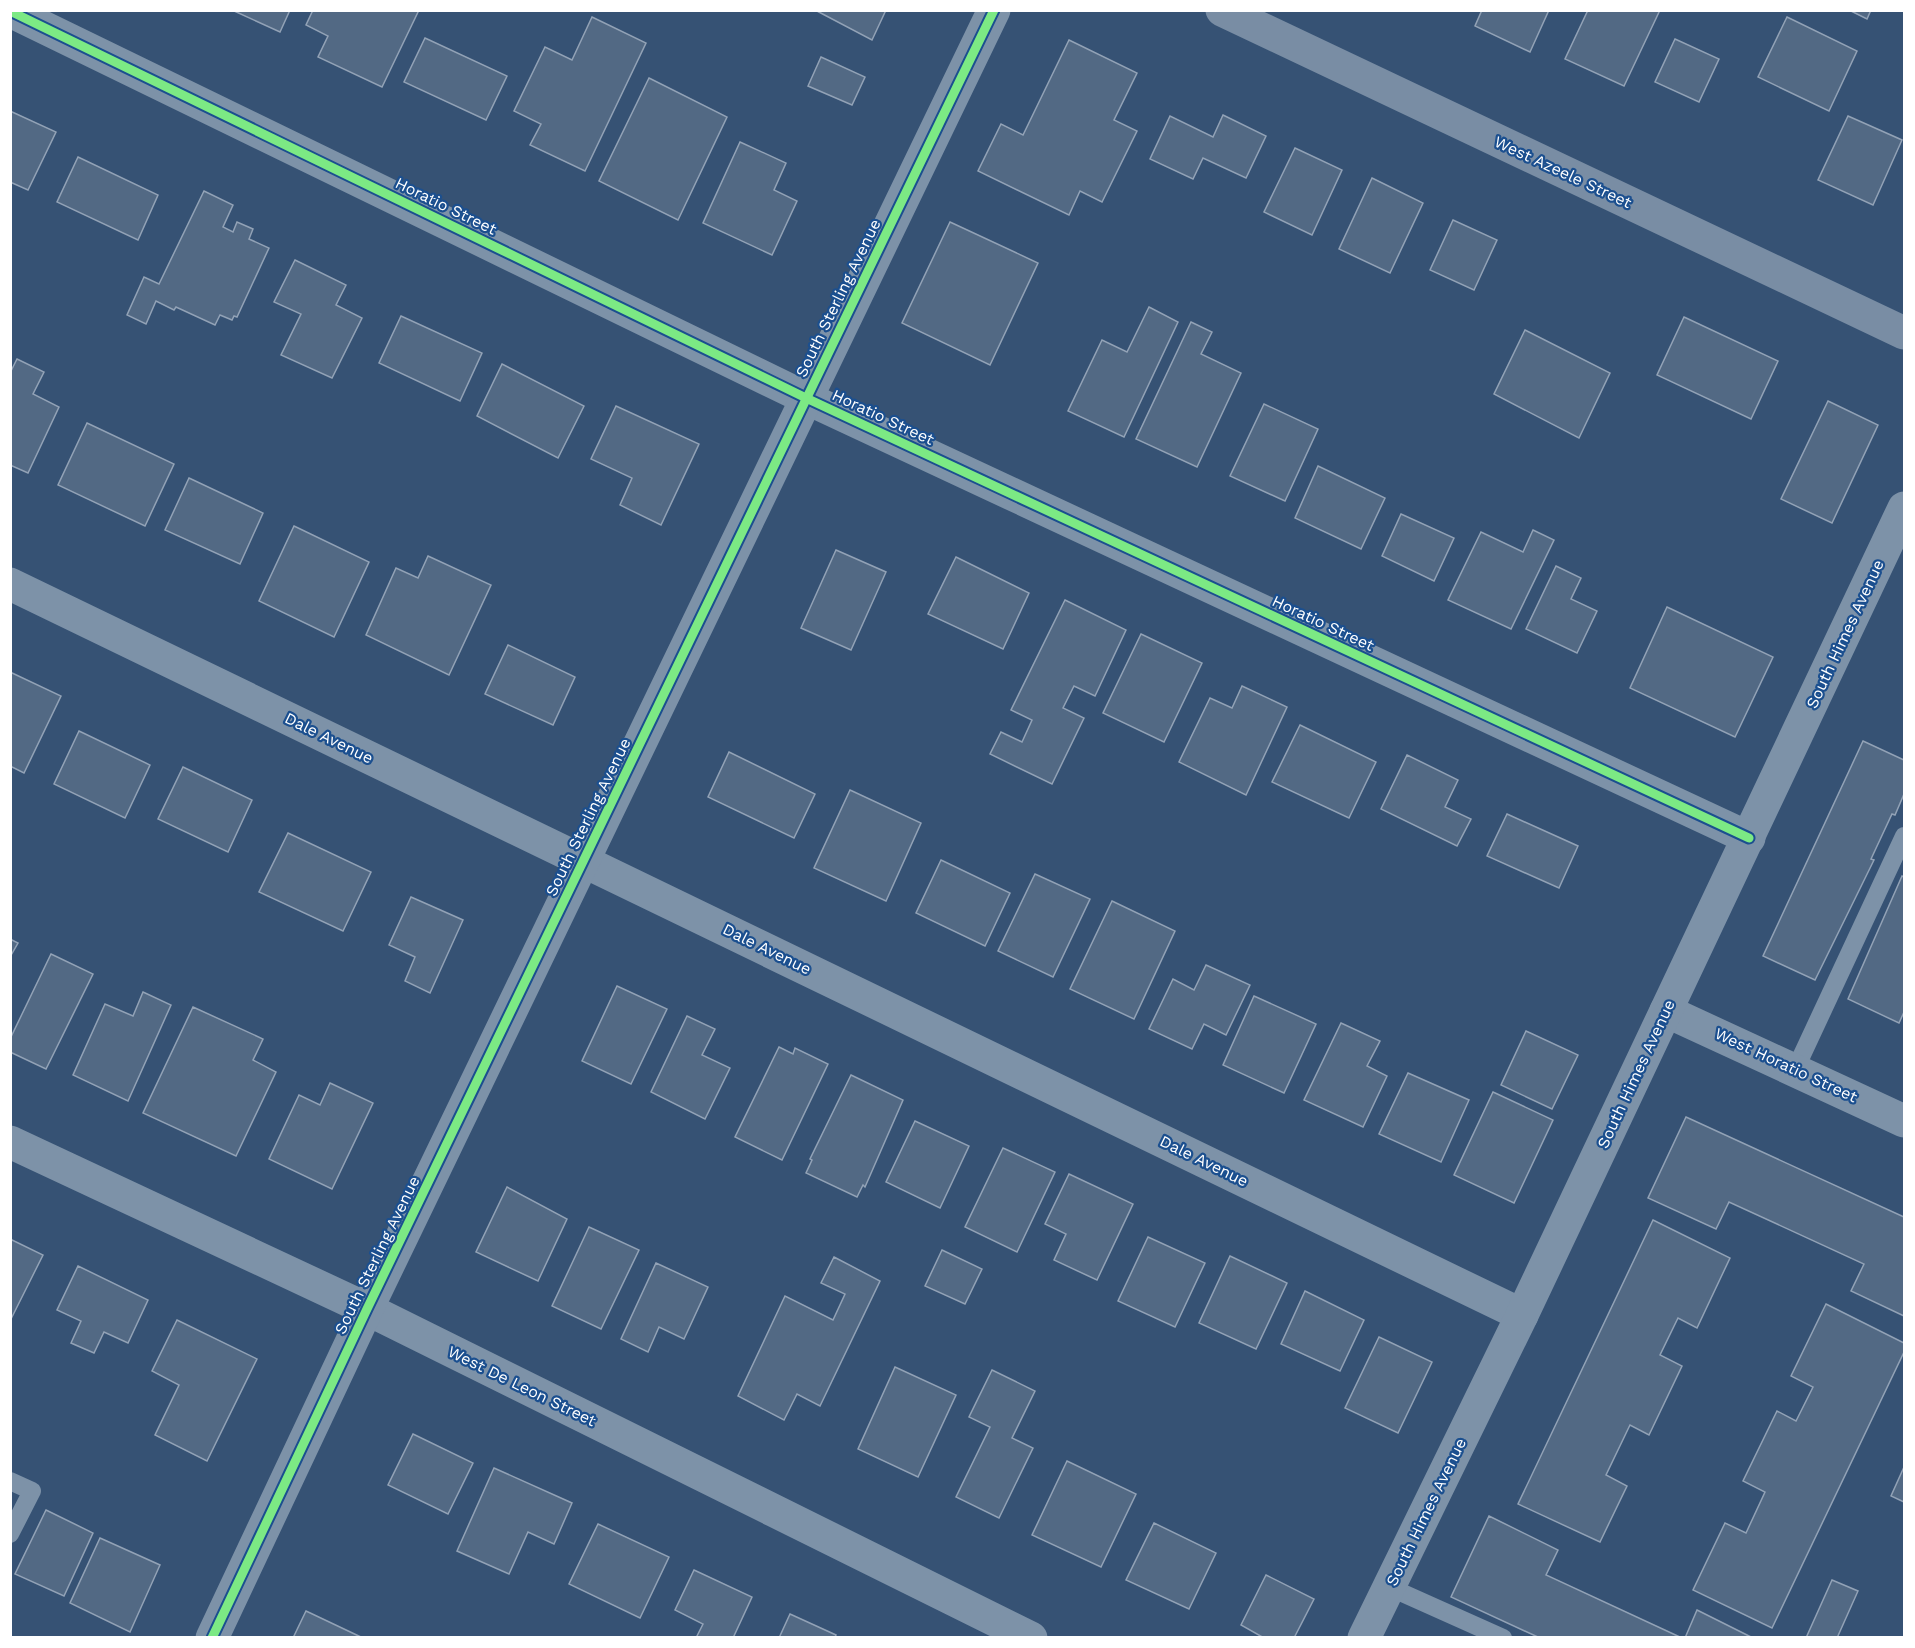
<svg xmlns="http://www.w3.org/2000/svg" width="1915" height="1648" font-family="'Work Sans',sans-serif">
<rect width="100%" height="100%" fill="#365274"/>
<g fill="#526984" stroke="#92a2b6" stroke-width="1.5">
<path d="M232,10H290L280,32Z"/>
<path d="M313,10H419L382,87L318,57L328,36L306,25Z"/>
<path d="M815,10H886L872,40Z"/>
<path d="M1482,10H1549L1530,52L1475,26Z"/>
<path d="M1588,10H1660L1624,86L1565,59Z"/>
<path d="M1849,10H1871L1867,19Z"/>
<path d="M592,17L646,43L585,171L530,145L541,124L514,111L545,47L572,60Z"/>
<path d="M1787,17L1857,51L1829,111L1758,77Z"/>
<path d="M425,38L507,76L486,120L404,82Z"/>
<path d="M1675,39L1719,59L1699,102L1655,82Z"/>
<path d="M1069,40L1137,73L1114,120L1137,131L1102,202L1080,191L1069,215L978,171L1001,124L1023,135Z"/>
<path d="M821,57L865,77L852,105L808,86Z"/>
<path d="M649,78L727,117L678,220L599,181Z"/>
<path d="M10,111L56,132L28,190L10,182Z"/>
<path d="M1223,115L1266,136L1246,178L1203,158L1193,179L1150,159L1170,116L1213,137Z"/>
<path d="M1848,116L1902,140L1873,205L1818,180Z"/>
<path d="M740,142L786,163L774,190L797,201L772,255L703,223Z"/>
<path d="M1295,148L1342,170L1312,235L1264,212Z"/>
<path d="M78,157L158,195L138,240L57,202Z"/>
<path d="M1372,178L1423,203L1390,273L1339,249Z"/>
<path d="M204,191L233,205L223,227L233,232L237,222L253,229L249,239L269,248L237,317L234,316L232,320L220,315L215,325L176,307L174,310L156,301L146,324L127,315L144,277L159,284Z"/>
<path d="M1453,220L1497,240L1474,290L1430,270Z"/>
<path d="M950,222L1038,263L990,365L902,323Z"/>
<path d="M295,260L346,285L336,305L362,318L332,378L281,355L301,314L274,302Z"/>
<path d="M1149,307L1178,322L1124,437L1068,411L1102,340L1127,352Z"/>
<path d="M401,316L482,353L460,401L379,363Z"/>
<path d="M1684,317L1778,361L1751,419L1657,375Z"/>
<path d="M1191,322L1212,332L1201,354L1241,373L1197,467L1136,439Z"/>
<path d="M1525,330L1610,373L1579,438L1494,394Z"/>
<path d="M17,359L44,372L33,394L59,407L28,473L10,465V373Z"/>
<path d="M502,364L584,406L558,458L477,416Z"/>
<path d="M1828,401L1878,425L1832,523L1781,499Z"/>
<path d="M1264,404L1318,429L1285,501L1230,476Z"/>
<path d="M616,406L699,444L661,525L620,505L632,478L591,459Z"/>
<path d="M87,423L174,464L145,526L58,485Z"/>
<path d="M1318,466L1385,498L1361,549L1295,518Z"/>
<path d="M189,478L263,513L240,564L165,530Z"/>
<path d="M1401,514L1454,538L1434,581L1382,556Z"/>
<path d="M294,526L369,562L334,637L259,601Z"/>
<path d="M1533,530L1554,540L1511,629L1448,600L1481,532L1523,552Z"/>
<path d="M836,550L886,572L851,650L801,628Z"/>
<path d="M428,556L491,585L449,675L366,635L396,568L418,578Z"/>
<path d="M956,557L1029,593L1003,649L928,614Z"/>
<path d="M1556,566L1581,578L1571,599L1597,611L1577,653L1526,629Z"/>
<path d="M1065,600L1126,630L1095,696L1074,686L1063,708L1084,718L1052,784L990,754L1001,732L1022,742L1032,720L1011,710Z"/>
<path d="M1667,607L1773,657L1735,737L1630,688Z"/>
<path d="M1141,634L1202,663L1164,742L1103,713Z"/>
<path d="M508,645L575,677L553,725L485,694Z"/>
<path d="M10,672L61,696L24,773L10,766Z"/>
<path d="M1242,686L1287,707L1246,795L1179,762L1210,698L1232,708Z"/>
<path d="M1300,725L1376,762L1349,818L1272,782Z"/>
<path d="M79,731L150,765L125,818L54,784Z"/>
<path d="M1863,741L1904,760V794L1895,815L1892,814L1871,859L1874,860L1815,980L1763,956Z"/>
<path d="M729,752L815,794L794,838L708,797Z"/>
<path d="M1407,755L1458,780L1445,807L1471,819L1457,846L1381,809Z"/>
<path d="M183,767L252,800L228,852L158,819Z"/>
<path d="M850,790L921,823L886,901L814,868Z"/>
<path d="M1507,814L1578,846L1559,888L1487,856Z"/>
<path d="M288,833L371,872L343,931L259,892Z"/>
<path d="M941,860L1010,893L985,946L916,913Z"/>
<path d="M1035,874L1090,899L1053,977L998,951Z"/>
<path d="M1902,876L1904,877V1012L1899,1023L1848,999Z"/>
<path d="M411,897L463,920L430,993L405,981L415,957L389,945Z"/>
<path d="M1112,901L1175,931L1134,1019L1070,989Z"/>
<path d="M10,939L18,943L10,957Z"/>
<path d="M51,954L93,974L46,1069L10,1052V1039Z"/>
<path d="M1206,965L1250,985L1226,1035L1204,1024L1192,1049L1149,1029L1173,979L1194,990Z"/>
<path d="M617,986L667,1009L631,1084L582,1061Z"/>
<path d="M143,992L171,1005L128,1101L73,1075L105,1004L133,1016Z"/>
<path d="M1254,996L1316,1024L1284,1093L1223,1065Z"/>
<path d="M193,1007L263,1039L253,1060L276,1072L236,1156L143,1113Z"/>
<path d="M687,1016L715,1029L702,1055L730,1068L705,1119L651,1092Z"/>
<path d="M1341,1023L1380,1041L1367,1066L1387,1076L1363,1127L1304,1100Z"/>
<path d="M1526,1031L1578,1055L1552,1109L1501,1085Z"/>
<path d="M779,1047L793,1054L795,1048L828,1064L782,1160L735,1137Z"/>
<path d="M1408,1073L1469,1100L1441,1162L1379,1134Z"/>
<path d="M851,1075L903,1100L865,1187L863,1185L857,1197L806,1173L812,1160L810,1159Z"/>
<path d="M330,1083L373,1103L332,1189L269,1159L299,1095L320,1105Z"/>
<path d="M1493,1092L1553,1120L1514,1203L1454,1175Z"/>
<path d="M1686,1117L1904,1217V1316L1851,1291L1864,1264L1729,1202L1716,1229L1648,1198Z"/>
<path d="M915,1121L969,1146L940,1208L886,1182Z"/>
<path d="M1003,1148L1055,1172L1017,1252L965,1227Z"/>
<path d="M1069,1174L1133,1204L1097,1280L1054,1260L1066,1234L1045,1224Z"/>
<path d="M507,1187L567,1219L538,1281L476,1252Z"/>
<path d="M1653,1220L1730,1258L1697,1328L1678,1318L1660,1355L1682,1366L1649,1435L1630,1425L1606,1475L1627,1486L1600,1542L1518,1504Z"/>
<path d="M589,1227L639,1250L601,1329L552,1306Z"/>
<path d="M1148,1237L1205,1263L1175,1327L1118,1301Z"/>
<path d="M10,1239L43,1255L10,1321Z"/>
<path d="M942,1250L982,1269L965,1304L925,1286Z"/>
<path d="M1230,1256L1287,1283L1256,1349L1199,1323Z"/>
<path d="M834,1257L880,1281L820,1406L797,1394L784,1420L738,1396L785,1296L833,1320L845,1294L821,1283Z"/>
<path d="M656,1263L708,1287L684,1339L659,1327L648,1352L621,1339Z"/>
<path d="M78,1266L148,1300L128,1343L104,1332L94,1353L71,1343L81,1321L57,1310Z"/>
<path d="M1305,1291L1364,1320L1340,1371L1281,1344Z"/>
<path d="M1826,1304L1904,1343V1352L1772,1628L1693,1590L1725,1523L1746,1533L1765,1492L1743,1481L1777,1411L1796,1421L1813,1387L1791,1376Z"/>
<path d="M177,1320L257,1359L207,1461L155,1435L179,1385L152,1371Z"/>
<path d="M1379,1337L1432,1362L1398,1433L1345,1408Z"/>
<path d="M895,1367L956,1395L918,1477L858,1449Z"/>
<path d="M992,1370L1035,1391L1012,1438L1033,1448L999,1518L956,1497L990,1427L969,1417Z"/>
<path d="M413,1434L473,1463L448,1514L388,1485Z"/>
<path d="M1067,1461L1136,1494L1101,1567L1032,1535Z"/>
<path d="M1904,1467V1502L1891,1496Z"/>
<path d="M494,1468L572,1503L554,1544L528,1532L509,1574L457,1551Z"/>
<path d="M46,1510L93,1533L64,1596L15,1574Z"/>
<path d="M1489,1516L1558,1550L1546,1575L1682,1638H1540L1451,1597Z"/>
<path d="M1154,1523L1216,1553L1189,1609L1126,1580Z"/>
<path d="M598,1524L669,1557L640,1618L569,1584Z"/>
<path d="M100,1538L160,1565L130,1632L70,1603Z"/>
<path d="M694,1570L752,1597L733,1638H696L703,1624L675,1610Z"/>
<path d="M1266,1575L1314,1599L1294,1638H1264L1241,1625Z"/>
<path d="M1832,1580L1858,1591L1837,1638H1806Z"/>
<path d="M1697,1610L1753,1638H1685Z"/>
<path d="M306,1611L363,1638H293Z"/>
<path d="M790,1614L836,1635L835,1638H779Z"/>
</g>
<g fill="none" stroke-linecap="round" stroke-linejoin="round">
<g stroke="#7d92a8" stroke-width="18">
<path d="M1795,1070L1904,836"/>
<path d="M10,1481L32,1491L10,1534"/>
<path d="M1389,1587L1503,1638"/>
</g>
<g stroke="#7d92a8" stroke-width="33">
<path d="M10,11L806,398L1749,838"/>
<path d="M10,584L1522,1315"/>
<path d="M1666,1011L1904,1121"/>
<path d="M10,1142L367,1309L1031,1638"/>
<path d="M212,1638L367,1309L994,10"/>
</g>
<path stroke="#7d92a8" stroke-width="33" d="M1364,1638L1522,1315L1904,508"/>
<path stroke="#798da4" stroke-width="33" d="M1222,10L1904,333"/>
<g stroke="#1b4f8f" stroke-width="13">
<g id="cycleway">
<path d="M10,11L806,398L1749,838"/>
<path d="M212,1638L367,1309L994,10"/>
</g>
</g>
<use href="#cycleway" stroke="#7ce984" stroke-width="9"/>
</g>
<g text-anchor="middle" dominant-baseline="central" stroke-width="4.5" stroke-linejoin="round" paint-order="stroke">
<g font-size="16" fill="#fff" stroke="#1b4f8f">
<text transform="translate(1563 172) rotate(25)">West Azeele Street</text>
<text transform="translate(446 206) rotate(26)">Horatio Street</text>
<text transform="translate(838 298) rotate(-64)">South Sterling Avenue</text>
<text transform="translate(883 417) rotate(25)">Horatio Street</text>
<text transform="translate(1323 623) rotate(25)">Horatio Street</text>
<text transform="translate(1845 634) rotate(-65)">South Himes Avenue</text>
<text transform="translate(329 738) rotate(26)">Dale Avenue</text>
<text transform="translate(588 817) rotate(-64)">South Sterling Avenue</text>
<text transform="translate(767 949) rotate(26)">Dale Avenue</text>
<text transform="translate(1786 1065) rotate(25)">West Horatio Street</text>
<text transform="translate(1636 1074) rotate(-65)">South Himes Avenue</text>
<text transform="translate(1204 1161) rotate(26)">Dale Avenue</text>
<text transform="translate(377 1255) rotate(-64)">South Sterling Avenue</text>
<text transform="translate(522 1386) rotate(26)">West De Leon Street</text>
<text transform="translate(1426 1512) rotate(-64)">South Himes Avenue</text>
</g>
</g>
<rect width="1915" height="1648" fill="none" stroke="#ffffff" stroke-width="24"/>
</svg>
